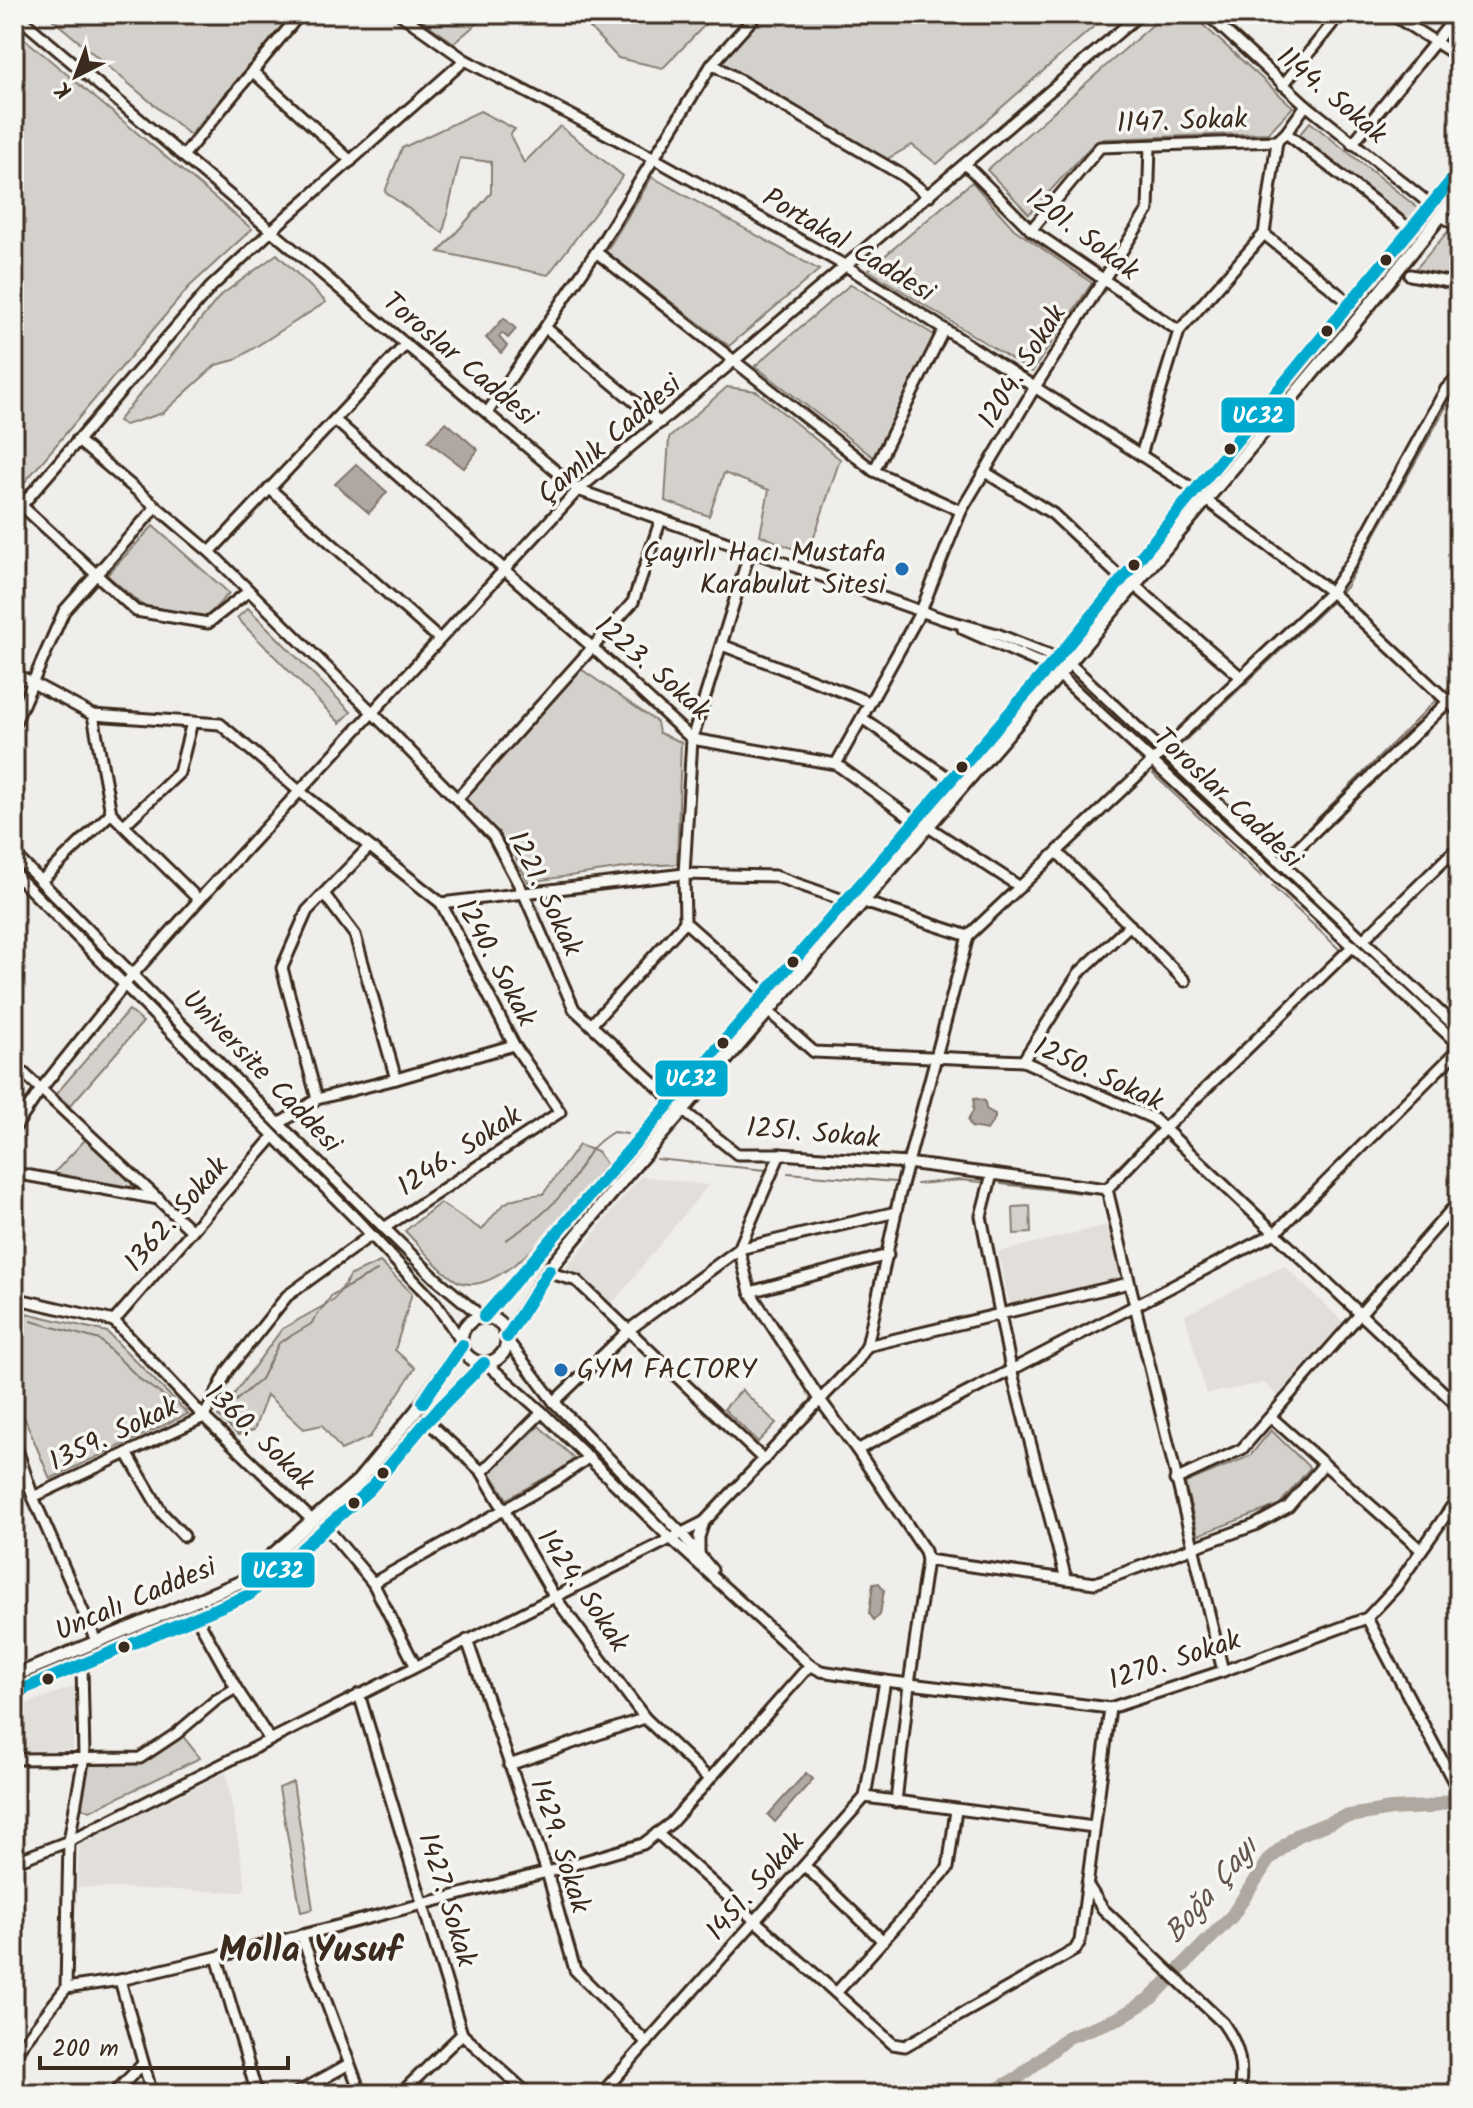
<svg xmlns="http://www.w3.org/2000/svg" width="1473" height="2108" font-family="Kalam,sans-serif">
<rect width="100%" height="100%" fill="#efeeea"/>
<filter id="ink" filterUnits="userSpaceOnUse"><feTurbulence type="fractalNoise" baseFrequency=".0125" numOctaves="2"/><feDisplacementMap in="SourceGraphic" scale="16" xChannelSelector="R" yChannelSelector="G"/><feConvolveMatrix kernelMatrix="1 2 1 2 8 2 1 2 1" color-interpolation-filters="sRGB"/></filter>
<g filter="url(#ink)">
<g fill="#e2dfdb">
<path d="M641,1176L708,1185L608,1309L566,1268Z"/>
<path d="M1111,1224L1123,1279L1010,1306L998,1252Z"/>
<path d="M1284,1266L1343,1322L1279,1397L1264,1383L1206,1394L1185,1315Z"/>
<path d="M75,1686L73,1750L14,1752V1708Z"/>
<path d="M226,1772L246,1888L241,1892L77,1887L79,1844Z"/>
</g>
<g fill="#d4d1cc" stroke="#887e75" stroke-width="2">
<path d="M46,14H293L190,135Z"/>
<path d="M413,14H488L454,43Z"/>
<path d="M577,14H710L704,26L663,68L618,58Z"/>
<path d="M765,14H1108L937,164L912,145L887,159L721,63Z"/>
<path d="M1165,14H1191L1293,107L1268,133L1104,139L1092,145L1029,214L987,170Z"/>
<path d="M14,30L252,229L189,287L14,495Z"/>
<path d="M480,111L515,129L510,135L524,163L560,126L623,176L548,275L439,252L491,193V162L460,158L443,233L385,192L402,148Z"/>
<path d="M1310,122L1419,209L1408,223L1299,135Z"/>
<path d="M652,177L819,270L729,346L606,252Z"/>
<path d="M972,182L1014,229L1092,283L1032,372L868,270Z"/>
<path d="M1450,229L1459,236V279L1413,272Z"/>
<path d="M277,254L326,302L235,360L216,365L163,413L125,425L118,421L220,296Z"/>
<path d="M851,284L936,336L873,457L755,366Z"/>
<path d="M727,387L756,391L840,459L808,555L760,535L769,490L724,473L709,516L665,501L669,438Z"/>
<path d="M153,526L229,593L207,617L143,606L107,575Z"/>
<path d="M248,608L351,712L340,723L237,618Z"/>
<path d="M581,669L657,722L659,733L681,742L677,864L631,867L528,882L514,854L465,799Z"/>
<path d="M129,1010L143,1022L70,1106L56,1094Z"/>
<path d="M86,1139L128,1179L133,1184L128,1190L53,1174Z"/>
<path d="M579,1145L598,1152L606,1164C579,1196 505,1300 459,1282C443,1275 419,1245 405,1231L440,1203L482,1230C506,1200 504,1198 543,1194Z"/>
<path d="M1030,1206L1031,1233L1014,1234L1013,1207Z"/>
<path d="M380,1262L412,1293L395,1350L415,1368L370,1437L341,1450L322,1425L304,1429L267,1395L254,1430L238,1435L218,1416L282,1329L334,1300L351,1275Z"/>
<path d="M26,1313L107,1332L188,1414L50,1479L14,1393V1367Z"/>
<path d="M742,1390L776,1423L758,1442L724,1409Z"/>
<path d="M539,1426L574,1458L565,1467L507,1499L490,1472Z"/>
<path d="M1271,1430L1310,1468L1279,1505L1198,1535L1185,1483L1250,1456Z"/>
<path d="M182,1735L200,1758L90,1811L82,1808L80,1802L87,1765C135,1765 144,1763 182,1735Z"/>
<path d="M293,1782L313,1909L301,1912L279,1788Z"/>
</g>
<g fill="#afa8a1" stroke="#81766d" stroke-width="2">
<path d="M504,318L516,329L508,338L502,333L499,337L507,346L501,353L486,338Z"/>
<path d="M446,422L478,450L464,468L428,441Z"/>
<path d="M356,464L387,492L369,513L335,484Z"/>
<path d="M974,1098L985,1101L986,1109L995,1114V1118L987,1130L971,1127L968,1120L973,1111Z"/>
<path d="M879,1583L884,1590L880,1615L874,1620L869,1613L873,1584Z"/>
<path d="M806,1773L813,1779L775,1822L768,1815Z"/>
</g>
<g fill="none" stroke-linecap="round" stroke-linejoin="round">
<g stroke="#81766d" stroke-width="2">
<path d="M1339,594L1346,587L1451,398"/>
<path d="M1445,691L1459,677"/>
<path d="M1173,752L1335,599"/>
<path d="M1156,770L1153,774L1262,877"/>
<path d="M1285,851L1435,701"/>
<path d="M1165,1120L1340,950L1272,886"/>
<path d="M656,1159L766,1170"/>
<path d="M788,1173L895,1182"/>
<path d="M1112,1173L1155,1130"/>
<path d="M917,1184L961,1180L981,1182"/>
<path d="M1001,1184L1091,1194"/>
<path d="M506,1240C531,1224 551,1209 569,1185C587,1160 584,1150 613,1132L627,1134"/>
<path d="M31,1321L100,1340L142,1381L174,1403"/>
<path d="M225,1410L261,1379L279,1343L311,1324L332,1295L377,1271"/>
</g>
<path stroke="#afa8a1" stroke-width="14" d="M989,2094L1019,2077L1068,2037L1119,2018L1151,1998L1232,1916L1269,1859L1298,1835L1344,1817L1391,1809L1429,1807L1459,1798"/>
<g stroke="#3b2a1e" stroke-width="15">
<g id="minor">
<path d="M15,14L578,490L943,619L997,634L1069,663L1459,1030"/>
<path d="M400,14L465,60L653,158L846,266L1195,490"/>
<path d="M1207,14L1306,105L1431,205"/>
<path d="M1391,14L1459,57"/>
<path d="M712,64L902,175L929,196"/>
<path d="M252,71L351,161"/>
<path d="M1283,85L1332,24L1335,14"/>
<path d="M1306,105L1286,133L1277,141L1264,234L1351,304"/>
<path d="M1286,133L1411,230"/>
<path d="M1352,144L1458,14"/>
<path d="M183,156L300,14"/>
<path d="M966,165L1031,230L1179,331"/>
<path d="M1441,215L1459,228"/>
<path d="M1031,230L1100,147L1277,141"/>
<path d="M596,252L874,471L961,511"/>
<path d="M1410,275L1459,284"/>
<path d="M546,328L660,423"/>
<path d="M406,344L210,552L371,711L493,836L524,894L574,1009L672,1100"/>
<path d="M1446,389L1459,398"/>
<path d="M487,413L596,252L712,64L757,14"/>
<path d="M336,421L592,647L692,739L836,764L915,821"/>
<path d="M77,440L210,552"/>
<path d="M1141,455L1179,331L1264,234"/>
<path d="M874,471L944,329"/>
<path d="M985,472L1053,514L1122,579"/>
<path d="M269,488L439,639"/>
<path d="M1206,500L1331,592L1459,712"/>
<path d="M21,505L136,611L208,623L249,591"/>
<path d="M14,514L211,287L284,219L465,60"/>
<path d="M750,551L692,739L684,874L685,922L765,993"/>
<path d="M1134,585L1241,677"/>
<path d="M963,629L1049,667L1059,675L1459,1045"/>
<path d="M722,645L869,702"/>
<path d="M14,673L93,715L220,724L298,790L441,903L514,1045L560,1112L384,1228"/>
<path d="M93,715L111,813L199,900"/>
<path d="M862,718L950,779"/>
<path d="M14,725L64,611L156,507"/>
<path d="M836,764L921,611L961,511L1035,387L1148,210L1150,146"/>
<path d="M457,799L633,602L661,519"/>
<path d="M124,825L179,773L192,722"/>
<path d="M927,826L1020,887"/>
<path d="M1057,852L1185,981"/>
<path d="M14,854L279,1124L434,1277L482,1317"/>
<path d="M1449,856L1459,865"/>
<path d="M1282,863L1459,691"/>
<path d="M14,873L358,1221L436,1304L462,1342"/>
<path d="M41,881L111,813"/>
<path d="M324,894L355,935L396,1079"/>
<path d="M864,902L968,936"/>
<path d="M441,903L684,874L775,876L846,901"/>
<path d="M1363,940L1459,846"/>
<path d="M768,1011L814,1052L1023,1061L1154,1119L1459,1407"/>
<path d="M591,1025L685,922"/>
<path d="M1023,1061L1079,973L1130,925"/>
<path d="M14,1064L191,1230"/>
<path d="M317,1099L282,968L307,911L369,847"/>
<path d="M681,1109L737,1154H780L907,1163L1107,1189"/>
<path d="M279,1124L317,1099L396,1079L514,1045"/>
<path d="M14,1129L41,1089L134,973L199,900L578,490L735,360L1140,14"/>
<path d="M14,1173L159,1199"/>
<path d="M992,1174L981,1216L1011,1369L1066,1579"/>
<path d="M547,1272L577,1281L764,1460"/>
<path d="M750,1292L888,1255"/>
<path d="M14,1298L114,1321L204,1417L313,1521"/>
<path d="M114,1321L273,1137"/>
<path d="M507,1340L554,1402L681,1533L712,1570"/>
<path d="M867,1346L1129,1283"/>
<path d="M486,1363L542,1412L670,1538L810,1665L821,1671L885,1681L1110,1708L1223,1671L1367,1618L1396,1587L1459,1496"/>
<path d="M554,1402L630,1329L739,1249L780,1154"/>
<path d="M1271,1417L1420,1549"/>
<path d="M427,1421L482,1472L554,1596L645,1718L709,1779"/>
<path d="M14,1440L33,1497L97,1643"/>
<path d="M857,1450L1275,1233L1459,1049"/>
<path d="M127,1453L162,1513L184,1536"/>
<path d="M482,1472L542,1412"/>
<path d="M1175,1480L1242,1449L1459,1201"/>
<path d="M33,1497L204,1417L228,1370L287,1296L371,1235"/>
<path d="M327,1528L373,1583L415,1665"/>
<path d="M699,1553V1537L704,1522"/>
<path d="M927,1560L1095,1583L1255,1525L1288,1507L1324,1464"/>
<path d="M373,1583L557,1480L589,1457"/>
<path d="M196,1616L236,1688L270,1740"/>
<path d="M1367,1618L1459,1792"/>
<path d="M467,1640L547,1872L575,1970L647,2043"/>
<path d="M1223,1671L1107,1189L1164,1129L1353,946"/>
<path d="M359,1694L462,2034L528,2094"/>
<path d="M14,1759L140,1758L176,1734L216,1700L236,1688"/>
<path d="M509,1765L645,1718"/>
<path d="M865,1797L1094,1827"/>
<path d="M896,1802L909,1684L927,1560L925,1551L857,1450L821,1401L750,1292L739,1249L896,1212"/>
<path d="M657,1833L893,2044L905,2046L1075,1950L1080,1941L1110,1708"/>
<path d="M14,1862L69,1841L704,1522L858,1360L867,1346L900,1193L968,936L1331,592L1351,563L1446,389L1459,375"/>
<path d="M805,1866L883,1941"/>
<path d="M1087,1884L1103,1909L1223,2023C1239,2045 1244,2066 1239,2094"/>
<path d="M301,1935L361,2094"/>
<path d="M217,1957L257,2094"/>
<path d="M120,1980L152,2094"/>
<path d="M66,1988L69,1841L84,1757L82,1666"/>
<path d="M836,1993L948,1868L956,1810"/>
<path d="M14,2055L66,1988L120,1980L217,1957L547,1872L643,1844L671,1823L810,1665"/>
<path d="M113,2094L143,2064"/>
<path d="M295,2094L349,2064"/>
<path d="M400,2094L462,2034"/>
<path d="M601,2094L865,1797L885,1681"/>
</g>
</g>
<g stroke="#3b2a1e" stroke-width="17">
<g id="major">
<path d="M484,1317L1058,657L1459,171"/>
<circle cx="484" cy="1340" r="23"/>
<path d="M507,1337L547,1272L625,1177L1069,663L1363,313L1459,193"/>
<path d="M14,1676L241,1582L358,1481L416,1411L462,1345"/>
<path d="M14,1693L249,1595L370,1489L427,1421L484,1363"/>
</g>
</g>
<use href="#minor" stroke="#f6f6f2" stroke-width="9"/>
<use href="#major" stroke="#f6f6f2" stroke-width="11"/>
<g stroke="#f6f6f2" stroke-width="18">
<g id="bus-1">
<path d="M484,1317L1058,657L1459,171"/>
<path d="M507,1337L549,1270"/>
<path d="M423,1402L462,1345"/>
<path d="M14,1693L249,1595L370,1489L427,1421L484,1363"/>
</g>
</g>
<use href="#bus-1" stroke="#00a9ce" stroke-width="12"/>
</g>
</g>
<g fill="#3b2a1e" stroke="#f6f6f2" stroke-width="3">
<circle cx="1386" cy="260" r="7"/>
<circle cx="1327" cy="331" r="7"/>
<circle cx="1230" cy="449" r="7"/>
<circle cx="1134" cy="565" r="7"/>
<circle cx="962" cy="767" r="7"/>
<circle cx="793" cy="962" r="7"/>
<circle cx="723" cy="1043" r="7"/>
<circle cx="383" cy="1473" r="7"/>
<circle cx="354" cy="1503" r="7"/>
<circle cx="124" cy="1647" r="7"/>
<circle cx="48" cy="1679" r="7"/>
</g>
<g fill="#1f6fb2" stroke="#f6f6f2" stroke-width="3">
<circle cx="902" cy="569" r="8"/>
<circle cx="561" cy="1370" r="8"/>
</g>
<g text-anchor="middle" dominant-baseline="central" stroke-width="7" stroke-linejoin="round" paint-order="stroke">
<g font-size="28" fill="#3b2a1e" stroke="#f6f6f2">
<text transform="translate(1331 96) rotate(40)">1144. Sokak</text>
<text transform="translate(1182 122) rotate(-2)">1147. Sokak</text>
<text transform="translate(1082 235) rotate(37)">1201. Sokak</text>
<text transform="translate(848 246) rotate(31)">Portakal Caddesi</text>
<text transform="translate(459 360) rotate(40)">Toroslar Caddesi</text>
<text transform="translate(1023 367) rotate(-58)">1204. Sokak</text>
<text transform="translate(610 440) rotate(-41)">Çamlık Caddesi</text>
<text transform="translate(652 669) rotate(41)">1223. Sokak</text>
<text transform="translate(1227 799) rotate(43)">Toroslar Caddesi</text>
<text transform="translate(544 894) rotate(64)">1221. Sokak</text>
<text transform="translate(495 963) rotate(62)">1240. Sokak</text>
<text transform="translate(261 1072) rotate(46)">Universite Caddesi</text>
<text transform="translate(1098 1075) rotate(25)">1250. Sokak</text>
<text transform="translate(813 1134) rotate(5)">1251. Sokak</text>
<text transform="translate(460 1152) rotate(-33)">1246. Sokak</text>
<text transform="translate(177 1215) rotate(-49)">1362. Sokak</text>
<text transform="translate(114 1435) rotate(-25)">1359. Sokak</text>
<text transform="translate(259 1438) rotate(44)">1360. Sokak</text>
<text transform="translate(582 1591) rotate(56)">1424. Sokak</text>
<text transform="translate(136 1600) rotate(-23)">Uncalı Caddesi</text>
<text transform="translate(1175 1661) rotate(-18)">1270. Sokak</text>
<text transform="translate(559 1846) rotate(72)">1429. Sokak</text>
<text transform="translate(756 1887) rotate(-49)">1451. Sokak</text>
<text transform="translate(446 1900) rotate(73)">1427. Sokak</text>
</g>
<g font-size="28" fill="#3b2a1e" stroke="#f6f6f2" text-anchor="end">
<text x="886" y="553">Çayırlı Hacı Mustafa<tspan x="886" dy="32">Karabulut Sitesi</tspan></text>
<text x="577" y="1370" text-anchor="start">GYM FACTORY</text>
</g>
<g font-size="30" font-style="italic" fill="#64564c" stroke="#f6f6f2">
<text transform="translate(1212 1891) rotate(-50)">Boğa Çayı</text>
</g>
<g font-size="36" font-weight="bold" fill="#3b2a1e" stroke="#f6f6f2">
<text x="310" y="1951">Molla Yusuf</text>
</g>
</g>
<g stroke="#f6f6f2" stroke-width="3">
<rect x="1220" y="396" width="76" height="38" rx="8" fill="#00a9ce"/>
<rect x="654" y="1059" width="75" height="39" rx="8" fill="#00a9ce"/>
<rect x="240" y="1551" width="76" height="38" rx="8" fill="#00a9ce"/>
</g>
<g font-size="22" text-anchor="middle" font-weight="bold" fill="#fff">
<text x="1258" y="423">UC32</text>
<text x="691" y="1086">UC32</text>
<text x="278" y="1578">UC32</text>
</g>
<rect width="1473" height="2108" fill="none" stroke="#f6f6f2" stroke-width="48"/>
<rect x="24" y="24" width="1425" height="2060" fill="none" stroke="#3b2a1e" stroke-width="3" filter="url(#ink)"/>
<g transform="translate(76 76) rotate(222)" stroke="#f6f6f2" stroke-width="6" paint-order="stroke">
<path d="M0-6L14 30L0 20L-14 30Z" fill="#3b2a1e"/>
<text y="-12" font-size="22" font-weight="bold" text-anchor="middle" fill="#3b2a1e">K</text>
</g>
<path d="M40 2056v12h248v-12" fill="none" stroke="#3b2a1e" stroke-width="4"/>
<text x="52" y="2056" font-size="24" fill="#3b2a1e" stroke="#f6f6f2" stroke-width="6" paint-order="stroke">200 m</text>
</svg>
